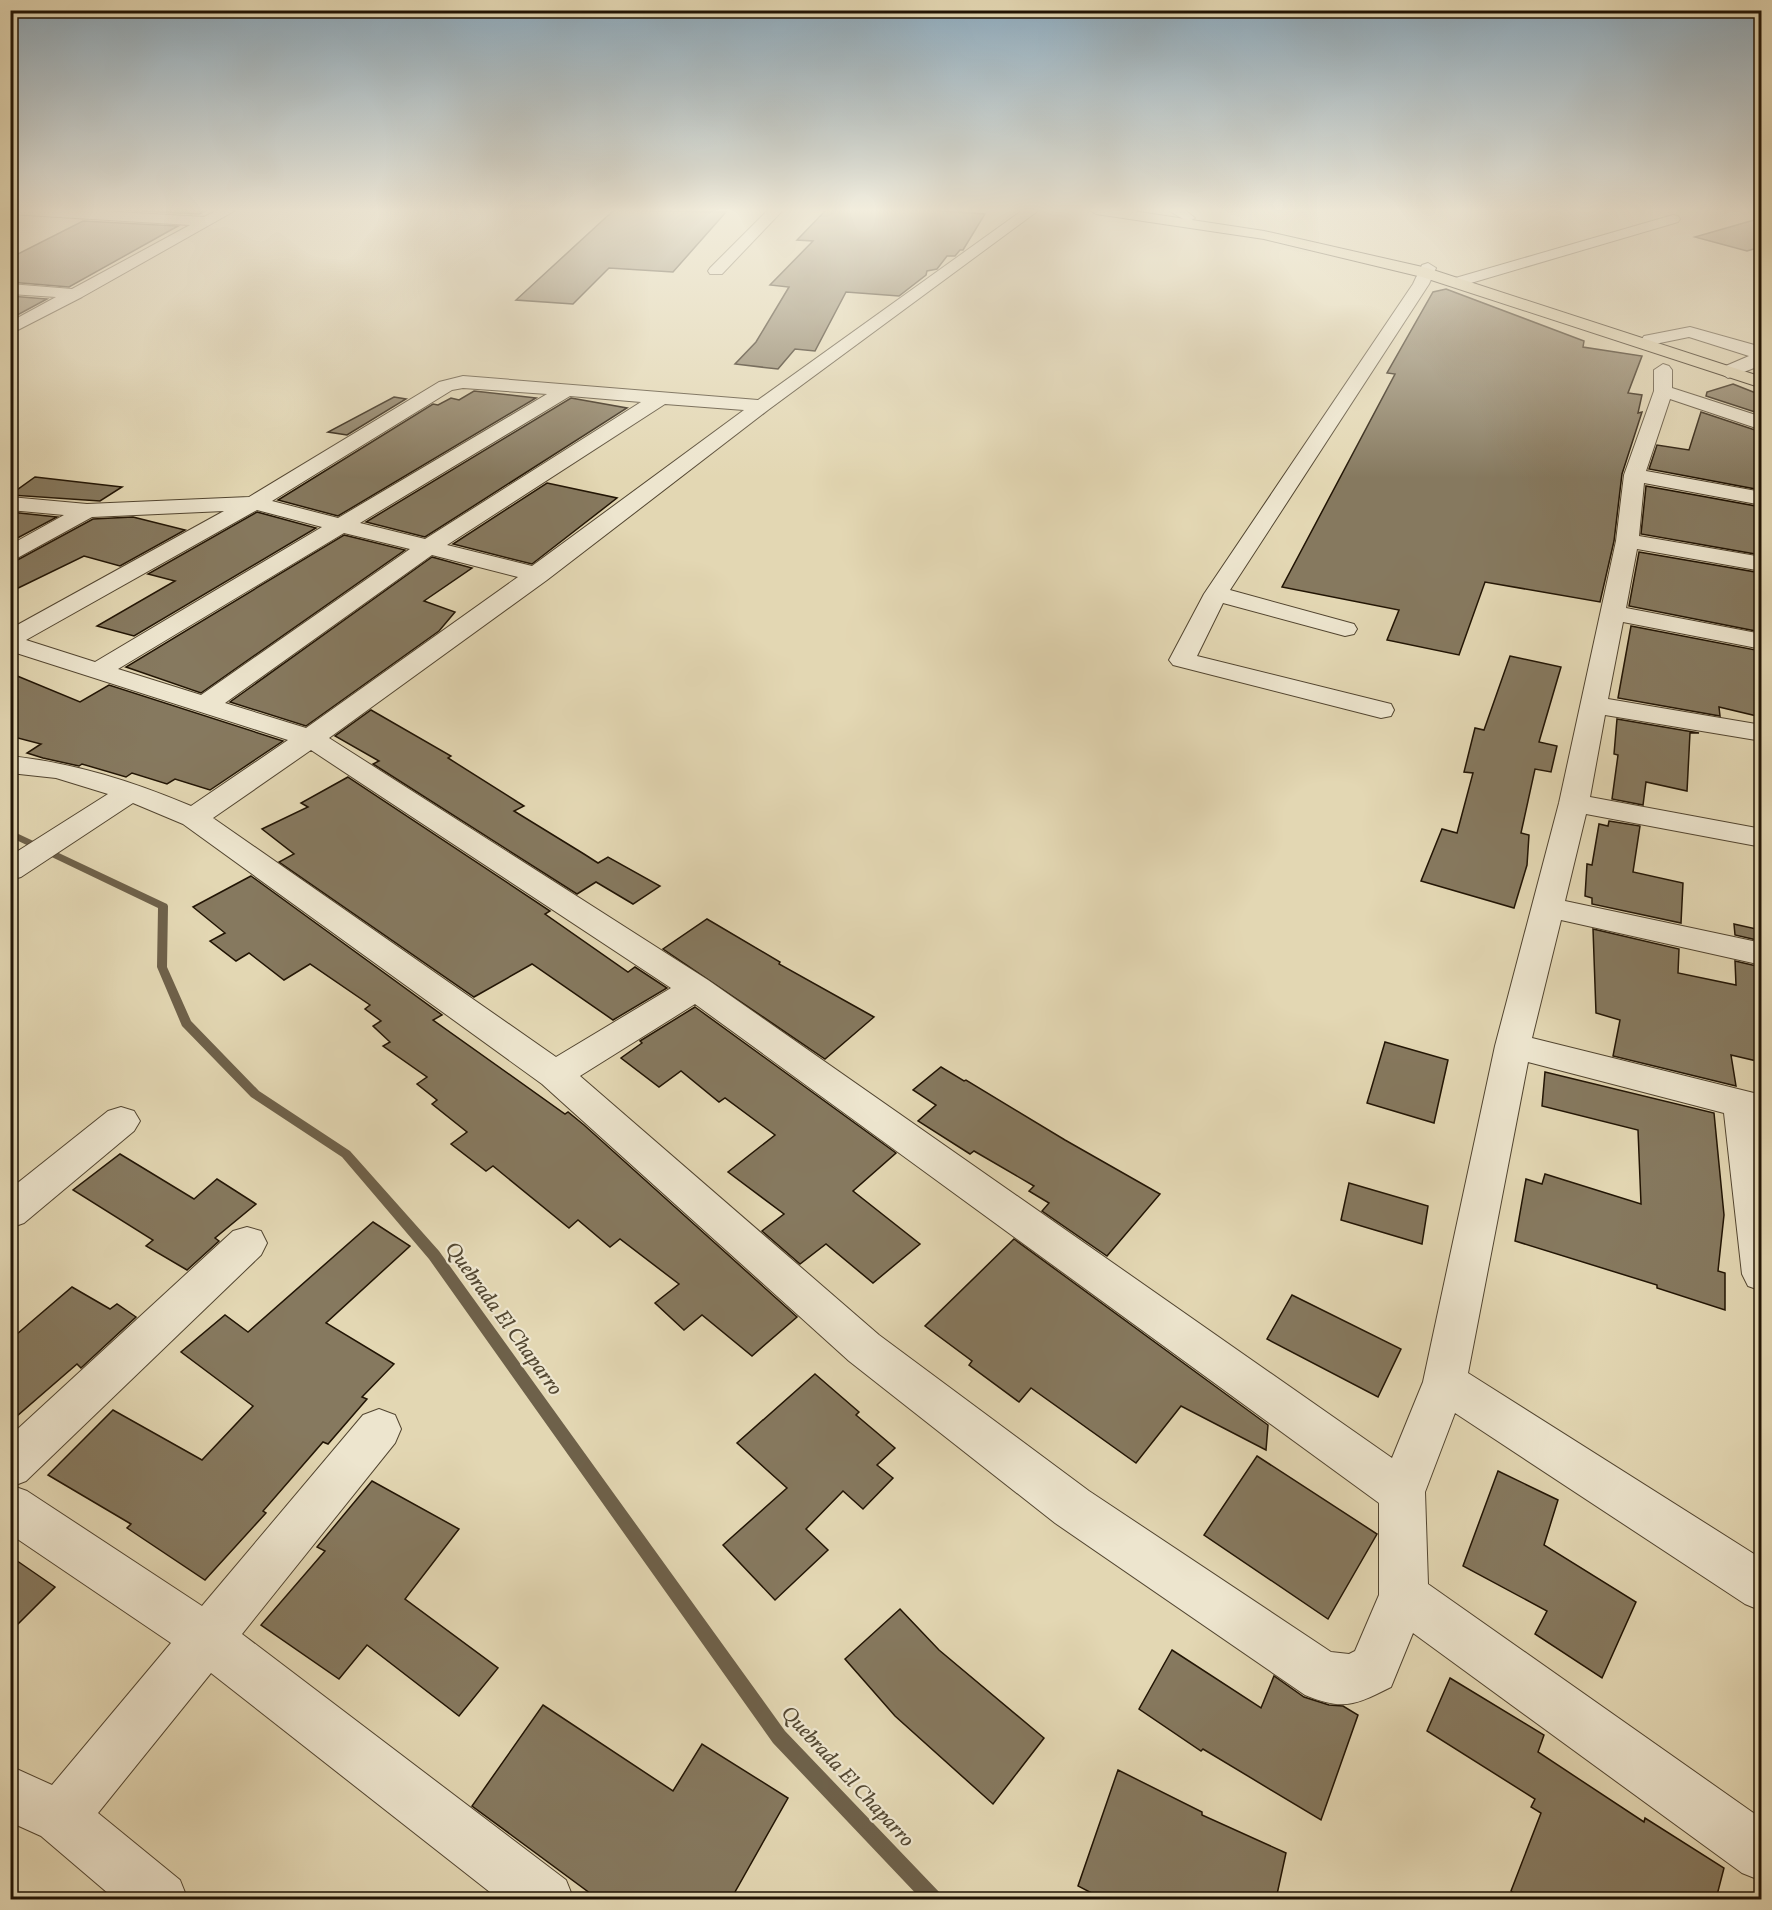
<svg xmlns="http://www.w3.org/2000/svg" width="1772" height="1910" font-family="Vollkorn,serif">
<rect width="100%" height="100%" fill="#e3d7b3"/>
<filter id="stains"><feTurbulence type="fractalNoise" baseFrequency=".00333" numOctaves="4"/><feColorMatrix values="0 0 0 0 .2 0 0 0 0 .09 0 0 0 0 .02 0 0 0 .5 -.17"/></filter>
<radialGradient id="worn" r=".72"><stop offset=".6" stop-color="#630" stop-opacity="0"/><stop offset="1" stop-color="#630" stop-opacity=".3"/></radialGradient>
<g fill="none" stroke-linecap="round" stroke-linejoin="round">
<path fill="#6e614a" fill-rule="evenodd" d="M10,830L167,904L168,906L167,967L191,1021L259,1091L350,1151L439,1251L785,1731L941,1894L944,1900H922L773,1743L429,1259L342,1157L251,1097L182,1026L157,967L158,908L10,837Z"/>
</g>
<g fill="#86795f" stroke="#211404" stroke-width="1.5">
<path d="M124,210H207L199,214Z"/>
<path d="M614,210L726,212L673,272L609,268L573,304L516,300Z"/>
<path d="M826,210H932L985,214L963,250H960L955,256H947L937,269L927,271L926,275L899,296L846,292L815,351L795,349L778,369L735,364L756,342L789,287L770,285L813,241L797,240Z"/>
<path d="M1761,218V247L1747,251L1695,237Z"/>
<path d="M83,221L178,226L69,287L10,282V258Z"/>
<path d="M1446,289L1584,341L1583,347L1642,356L1628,393L1642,395L1638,413L1642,412L1622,474L1614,541L1600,602L1485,582L1459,655L1387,640L1399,610L1282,587L1395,374L1387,373L1433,292Z"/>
<path d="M10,296L47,299L10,319Z"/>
<path d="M1733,384L1761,395V414L1706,396L1707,392Z"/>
<path d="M474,391L536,398L338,516L278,500L433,404L438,405L451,398L459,400Z"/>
<path d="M394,397L406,399L347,435L328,432Z"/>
<path d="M571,398L627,408L425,537L366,522Z"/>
<path d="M1701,412L1761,432V490L1649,469L1657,445L1689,450Z"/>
<path d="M35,477L122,487L100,501L10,495Z"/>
<path d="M547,483L617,498L532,564L453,544Z"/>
<path d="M1646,486L1761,507V555L1641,534Z"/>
<path d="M10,512L57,517L10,542Z"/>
<path d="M257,512L316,528L134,636L97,626L175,581L148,574Z"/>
<path d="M133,517L185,530L120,566L84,556L10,592V564L93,519Z"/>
<path d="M344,535L405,550L201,693L126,667Z"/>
<path d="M1639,552L1761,573V632L1629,606Z"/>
<path d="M432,557L472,568L424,601L455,612L439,631L306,726L230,702Z"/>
<path d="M1631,626L1761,651V717L1719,707L1720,716L1618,698Z"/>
<path d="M1510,656L1561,667L1539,742L1557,746L1551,772L1535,769L1521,833L1529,835L1527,865L1514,908L1421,881L1442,829L1457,833L1473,773L1464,772L1475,728L1484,730Z"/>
<path d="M10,673L80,702L109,685L283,741L210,790L175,779L167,784L132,773L126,777L82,764L79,766L43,758L27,753L41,744L10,736Z"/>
<path d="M371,710L451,756L448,758L524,806L514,811L584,854L598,863L608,857L660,886L633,904L596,882L577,894L373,764L379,761L335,736Z"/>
<path d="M1617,719L1699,733H1690L1687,791L1646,782L1643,805L1612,799L1618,755L1614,754Z"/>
<path d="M348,777L550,911L545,914L628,972L635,967L667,988L613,1020L532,964L474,997L279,862L294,854L262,829L308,807L301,803Z"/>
<path d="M1609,821L1640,826L1633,872L1683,883L1681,923L1592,904V898L1585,896L1587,864L1592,865L1599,824L1608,826Z"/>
<path d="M251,876L442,1015L433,1020L565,1114L568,1112L584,1125L797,1317L752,1356L702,1315L684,1330L655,1303L679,1284L620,1239L610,1247L578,1220L569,1228L493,1166L486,1171L451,1144L467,1132L432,1104L437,1100L417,1084L427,1077L383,1046L390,1042L373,1026L381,1021L365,1009L370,1005L310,964L284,980L249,953L236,961L210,941L225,933L193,907Z"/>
<path d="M707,919L780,962L779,964L874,1017L825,1059L663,949Z"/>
<path d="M1734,924L1761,930V941L1735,935Z"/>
<path d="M1593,929L1679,949L1678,973L1736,985L1735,961L1761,967V1062L1731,1055L1736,1086L1613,1056L1620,1020L1596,1013Z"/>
<path d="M695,1007L896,1153L853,1191L920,1244L873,1283L826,1244L800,1264L762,1231L784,1214L728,1172L775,1135L725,1098L719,1102L681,1071L659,1087L621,1058L642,1043L640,1041Z"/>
<path d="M1385,1042L1448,1060L1434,1123L1367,1103Z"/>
<path d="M941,1067L964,1081L966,1080L1065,1140L1160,1194L1107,1256L1042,1211L1049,1203L1029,1191L1034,1186L974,1151L970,1154L918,1121L936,1105L913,1090Z"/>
<path d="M1545,1072L1714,1113L1724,1215L1718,1271L1725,1273V1310L1657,1288V1285L1515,1241L1526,1179L1542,1184L1545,1174L1641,1204L1638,1130L1542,1106Z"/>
<path d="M120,1154L194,1199L217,1179L256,1204L215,1238L219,1241L187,1270L146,1246L153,1240L73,1190Z"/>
<path d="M1349,1183L1428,1206L1422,1244L1341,1220Z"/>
<path d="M373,1222L410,1246L326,1323L394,1364L362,1397L367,1399L328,1444L323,1442L263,1511L266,1513L205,1580L127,1528L131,1524L48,1475L113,1410L202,1460L253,1406L181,1352L225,1315L248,1332Z"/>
<path d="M1014,1239L1268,1425L1266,1450L1181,1406L1136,1463L1031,1388L1019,1402L969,1365L972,1361L925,1326Z"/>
<path d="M72,1287L110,1309L117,1304L136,1317L81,1368L77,1364L10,1422V1340Z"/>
<path d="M1292,1295L1401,1349L1378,1397L1267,1339Z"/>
<path d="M815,1374L859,1412L856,1415L895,1448L877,1465L893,1478L863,1509L843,1491L806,1529L828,1550L775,1600L723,1545L787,1488L737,1443Z"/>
<path d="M1257,1456L1377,1534L1328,1619L1204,1535Z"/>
<path d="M1498,1471L1558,1500L1544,1545L1636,1602L1602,1678L1535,1634L1547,1611L1463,1566Z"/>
<path d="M372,1481L459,1529L405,1599L498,1668L459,1716L367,1645L339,1679L261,1625L325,1551L317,1547Z"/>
<path d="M10,1556L55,1587L10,1632Z"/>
<path d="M900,1609L939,1650L1044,1738L993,1804L895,1716L845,1659Z"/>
<path d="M1172,1650L1261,1708L1274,1676L1304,1697L1329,1705L1343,1706L1358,1715L1321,1820L1203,1749L1201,1751L1139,1709Z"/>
<path d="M1450,1678L1544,1735L1538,1752L1644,1822L1645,1818L1724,1868L1716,1899H1523L1511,1891L1541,1813L1531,1807L1535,1799L1427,1731Z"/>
<path d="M543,1705L673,1791L702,1744L788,1798L731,1899H598L472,1806Z"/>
<path d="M1118,1770L1202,1812V1815L1286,1853L1276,1899H1103L1078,1886Z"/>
</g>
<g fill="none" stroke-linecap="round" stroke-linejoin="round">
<g stroke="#524530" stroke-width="2">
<g id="minor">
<path d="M10,210H83L204,217L218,210H236L82,297L10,334V322L56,297L10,294V284L72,289L190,225L10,214Z"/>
<path d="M768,210H783L722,274H710L708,271L710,268Z"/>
<path d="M1023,210H1039L768,410L547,580L329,738L708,980L1392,1458L1423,1382L1495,1046L1559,803L1616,541L1624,475L1654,391V370L1663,364L1669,366L1672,370V388L1762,417V430L1670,399L1646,471L1762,492V505L1644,483L1639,536L1762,557V571L1637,549L1626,608L1762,634V649L1623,622L1608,699L1762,725V741L1605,715L1590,797L1762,829V847L1586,814L1565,901L1762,943V965L1561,920L1532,1038L1762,1095V1291L1748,1286L1742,1274L1724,1113L1528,1062L1468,1373L1762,1559V1611L1745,1604L1455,1413L1425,1492L1428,1584L1762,1819V1881L1742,1873L1413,1633L1391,1687C1355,1705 1344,1711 1305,1695L1055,1523L849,1361L542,1084L183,824L133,803L21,877L10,880V856L108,794L56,778L10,773V756C75,763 131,781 191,806L288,740L10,651V629L224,511L92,517L10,562V545L64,515L10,510V497L87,504L249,497L439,382L463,376L758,400ZM463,388L547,394L338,518L272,501L452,390ZM570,396L641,402L425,539L360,523ZM665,404L744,410L532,566L447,545ZM257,510L322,527L95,662L26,640ZM344,533L410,549L201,695L118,669ZM432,555L518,577L306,728L225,703ZM311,750L671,988L556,1057L213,818ZM695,1004L1379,1503V1595L1355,1651L1349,1654L1331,1652L1089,1491L879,1335L580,1076Z"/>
<path d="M1122,210H1138L1131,214Z"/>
<path d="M1168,210H1185L1195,218L1188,222Z"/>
<path d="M1673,215L1678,216L1680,219L1678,222L1464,285L1458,287L1450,282L1452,279Z"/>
<path d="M1428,263L1436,268L1429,284L1230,590L1354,624L1357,629L1354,634L1345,636L1223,603L1197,656L1391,704L1394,710L1391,716L1381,718L1173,665L1169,660L1204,594L1413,284L1422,265Z"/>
<path d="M1690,327L1758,346L1762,349V365L1728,378L1719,372L1721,368L1749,356L1689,337L1650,345L1641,340L1644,336Z"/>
<path d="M121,1107L134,1111L140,1121L134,1131L24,1223L10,1228V1189L108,1111Z"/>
<path d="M247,1227L261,1231L267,1243L261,1255L26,1481L13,1486L27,1491L202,1606L363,1415L379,1409L395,1415L401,1429L395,1443L242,1634L566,1880L574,1900H500L211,1673L98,1813L180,1880L188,1900H116L41,1836L10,1822V1766L52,1785L171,1643L10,1534V1436L233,1231Z"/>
</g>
</g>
<g stroke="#211404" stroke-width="2">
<path id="major" d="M1089,210H1126L1264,231L1427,268L1762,377V388L1422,277L1264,239L1096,214Z"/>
</g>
<use href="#minor" fill="#ede5ce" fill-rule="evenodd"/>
<use href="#major" fill="#e3d7b3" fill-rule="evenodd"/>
</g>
<linearGradient id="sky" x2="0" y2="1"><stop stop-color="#8ba8bb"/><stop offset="0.44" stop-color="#f2eddd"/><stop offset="1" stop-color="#f2eddd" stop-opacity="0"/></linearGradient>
<rect width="1772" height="478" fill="url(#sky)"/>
<g text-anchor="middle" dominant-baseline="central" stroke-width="4.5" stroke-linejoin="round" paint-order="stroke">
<g font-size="21" font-style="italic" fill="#544832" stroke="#ede5ce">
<text transform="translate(503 1319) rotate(54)">Quebrada El Chaparro</text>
<text transform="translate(847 1777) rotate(47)">Quebrada El Chaparro</text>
</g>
</g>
<rect width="1772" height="1910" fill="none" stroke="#e3d7b3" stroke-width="36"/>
<rect x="12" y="12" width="1748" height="1886" fill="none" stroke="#211404" stroke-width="3"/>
<rect x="18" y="18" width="1736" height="1874" fill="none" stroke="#211404" stroke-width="1.5"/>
<rect width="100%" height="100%" filter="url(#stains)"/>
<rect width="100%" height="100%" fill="url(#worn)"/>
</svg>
